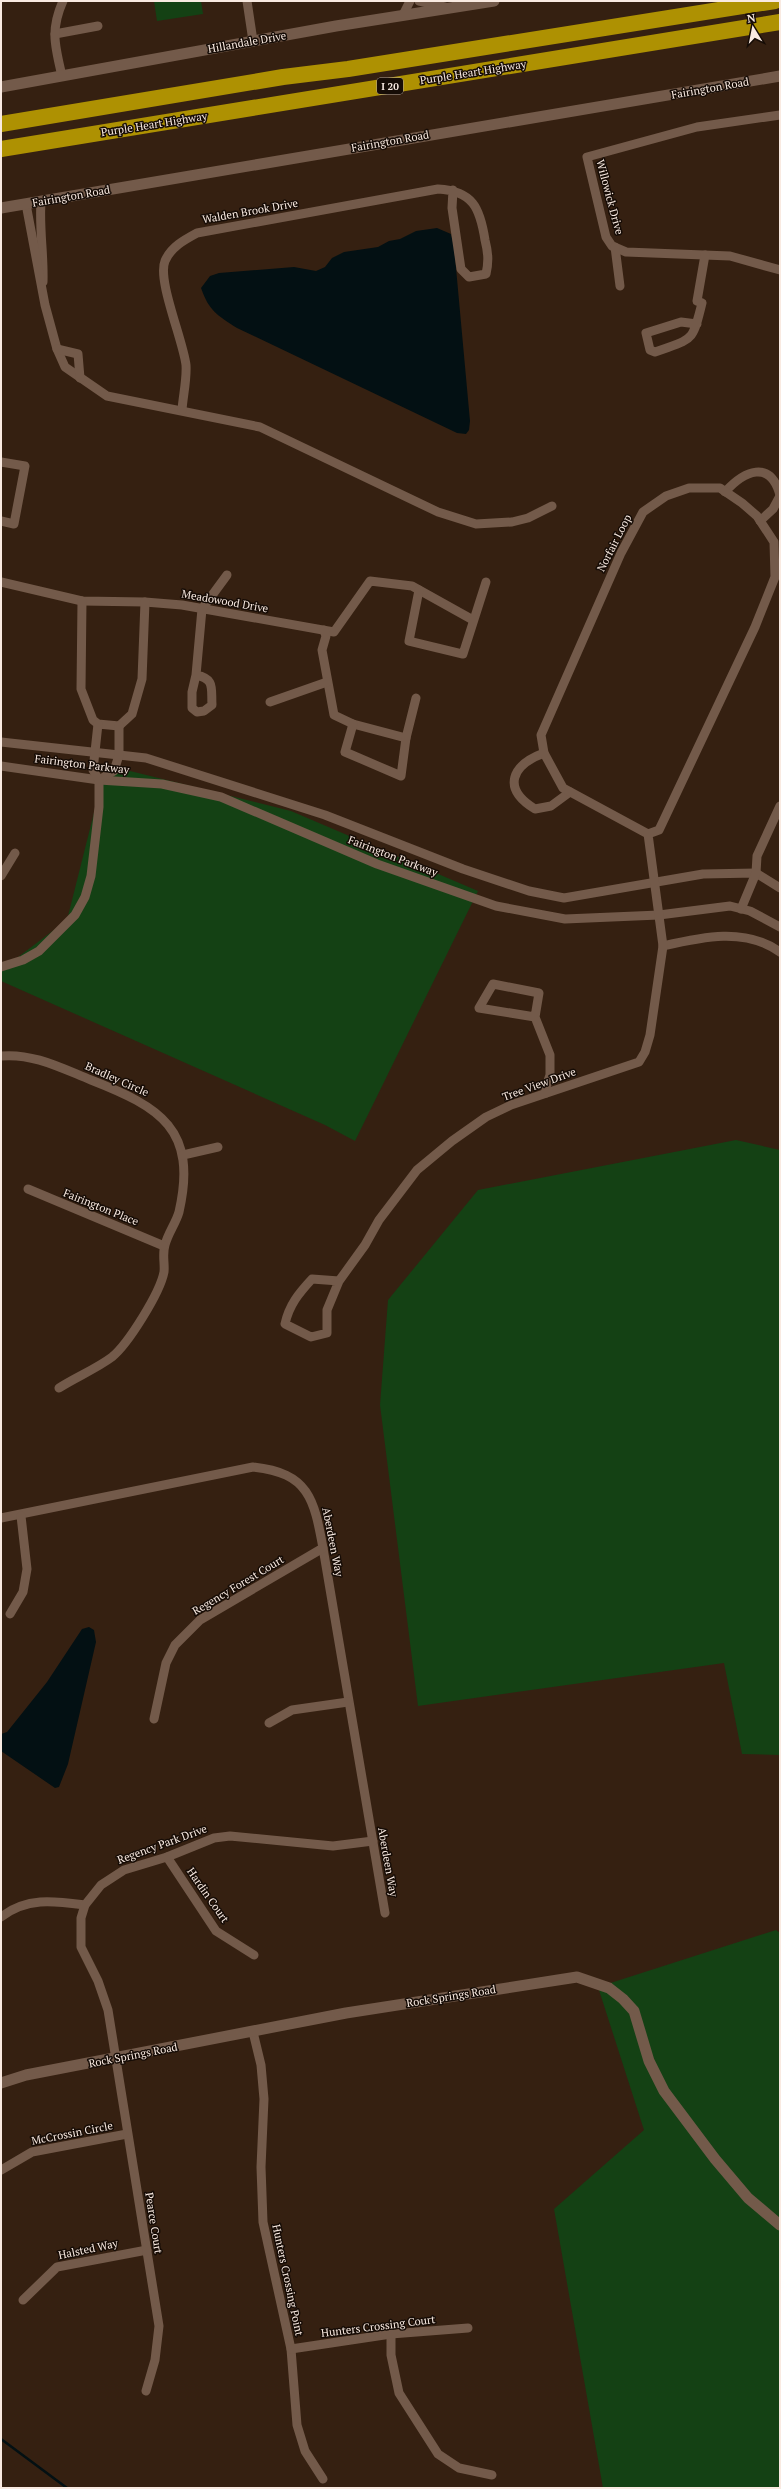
<svg xmlns="http://www.w3.org/2000/svg" width="781" height="2489" font-family="'PT Serif',serif">
<rect width="100%" height="100%" fill="#352011"/>
<g fill="#144114">
<path d="M154,1H201L203,14L157,21Z"/>
<path d="M106,765L291,811L478,891L355,1141L325,1125L1,981V970L67,920Z"/>
<path d="M736,1140L780,1150V1755L742,1754L724,1663L418,1706L380,1405L388,1300L478,1190Z"/>
<path d="M776,1930L780,1933V2488H603L554,2209L644,2130L598,1987Z"/>
</g>
<g fill="#031013">
<path d="M437,228L451,234L454,246L470,421L469,430L466,434L457,433L237,328C217,315 209,311 201,288L210,276L219,273L294,267L316,271L325,267L332,258L344,252L378,247L389,241L400,239L416,231Z"/>
<path d="M89,1627L94,1630L96,1642L68,1764L59,1787L55,1788L1,1751V1734L7,1732L47,1682L82,1629Z"/>
</g>
<g fill="none" stroke-linecap="round" stroke-linejoin="round">
<path stroke="#031013" stroke-width="2.5" d="M1,2439L67,2488"/>
<g stroke="#735a4a" stroke-width="9">
<path d="M247,1L253,41"/>
<path d="M419,1L445,7"/>
<path d="M403,15L410,1"/>
<path d="M55,34L98,26"/>
<path d="M62,76C55,46 50,30 63,1"/>
<path d="M780,115L697,127L587,157L606,237L612,246L626,252L730,256L780,270"/>
<path d="M41,201C39,228 44,255 43,282"/>
<path d="M26,204L45,305L57,349L65,367L107,396L260,427L438,512L476,524L512,522L528,518L552,506"/>
<path d="M615,247L620,286"/>
<path d="M697,324L681,322L646,333L650,350L655,352C693,338 692,344 702,303L697,301L705,255"/>
<path d="M57,349L78,354L80,378"/>
<path d="M182,410C183,396 187,379 186,365C183,340 157,280 165,261C171,247 184,240 197,233L438,189C473,191 480,208 485,240C488,252 489,261 486,274L469,277L461,269L452,208L453,190"/>
<path d="M1,462L25,466L14,524L1,521"/>
<path d="M725,492C744,471 770,459 780,495"/>
<path d="M760,521L773,509L780,496"/>
<path d="M1,582L82,601L145,602L182,605L334,632L370,581L412,586L473,620"/>
<path d="M419,590L409,641L463,654L486,582"/>
<path d="M82,601L81,689L93,720L98,724L119,726L132,714L142,679L145,602"/>
<path d="M324,630L326,636L322,650L334,715L353,724L406,738"/>
<path d="M196,675C215,679 211,687 212,705L204,711L197,712L192,708V692L196,675L202,609L227,575"/>
<path d="M270,702L327,682"/>
<path d="M353,724L345,752L401,776L406,738L416,698"/>
<path d="M1,742L146,758L325,815L463,869L529,891L564,898L703,874L756,873L780,888"/>
<path d="M544,753C512,765 501,788 535,809L551,806L570,792"/>
<path d="M1,766L99,780L162,784L221,797L377,864L496,906L565,919L659,915L730,906L750,911L780,927"/>
<path d="M99,780L114,771L119,755V726"/>
<path d="M1,876L15,853"/>
<path d="M741,909L756,873L757,856L780,806"/>
<path d="M663,946C702,937 745,927 780,952"/>
<path d="M1,967L23,960L39,951L75,915L85,897L91,876L99,807V780L93,770L98,724"/>
<path d="M535,1017L479,1008L493,984L539,993L535,1017L550,1055V1075L546,1087V1093"/>
<path d="M1,1056C33,1053 61,1068 91,1080C160,1107 198,1129 179,1212C176,1223 168,1233 165,1245C162,1254 165,1264 164,1272C160,1293 128,1344 112,1357C96,1369 76,1377 59,1388"/>
<path d="M183,1155L218,1147"/>
<path d="M28,1189L164,1246"/>
<path d="M339,1281L327,1310V1333L311,1337L285,1324C289,1305 299,1293 312,1279L339,1281L365,1245L379,1220L417,1170L452,1141L486,1117L511,1105L639,1062L645,1052L650,1035L663,946L648,834L563,788L544,753L541,735L621,553L643,512L666,496L689,488H720L742,503L757,516L774,542L775,577L755,627L659,830L648,834"/>
<path d="M1,1518L253,1467C309,1473 314,1499 323,1548L385,1913"/>
<path d="M10,1614L23,1592L27,1569L21,1516"/>
<path d="M154,1719L166,1663L175,1645L200,1620L323,1548"/>
<path d="M269,1723L292,1710L348,1702"/>
<path d="M167,1857L216,1931L254,1955"/>
<path d="M1,1917C27,1897 54,1901 85,1905"/>
<path d="M253,2032L261,2065L264,2099L261,2167L263,2222L291,2349L297,2425L305,2451L323,2479"/>
<path d="M1,2170L32,2152L127,2134"/>
<path d="M23,2300L57,2267L147,2250"/>
<path d="M391,2334V2355L399,2393L438,2454L459,2468L492,2475"/>
<path d="M291,2349L391,2334L468,2328"/>
<path d="M146,2391L155,2360L159,2326L108,2010L98,1981L81,1947V1918L85,1905L101,1885L124,1870L167,1857L214,1838L230,1836L333,1846L373,1841"/>
</g>
<g stroke="#735a4a" stroke-width="11">
<path d="M1,87L336,26L494,1"/>
<path d="M1,208L780,76"/>
<path d="M1,2083L26,2075L346,2013L577,1977L609,1988L623,1999L634,2011L649,2061L664,2091L715,2159L748,2198L780,2225"/>
</g>
<g stroke="#ae9102" stroke-width="16">
<path d="M1,124L283,77L348,69L775,1"/>
<path d="M1,149L780,22"/>
</g>
</g>
<g text-anchor="middle" dominant-baseline="central" stroke-width="3" stroke-linejoin="round" paint-order="stroke">
<rect fill="#160c06" stroke="#b5a79f" stroke-width="1" x="377" y="78" width="26" height="16" rx="3"/>
<g font-size="10" font-weight="bold" fill="#f9eae1">
<text x="390" y="86">I 20</text>
</g>
<g font-size="11" fill="#f9eae1" stroke="#160c06">
<text transform="translate(247 42) rotate(-10)">Hillandale Drive</text>
<text transform="translate(473 72) rotate(-9)">Purple Heart Highway</text>
<text transform="translate(710 88) rotate(-10)">Fairington Road</text>
<text transform="translate(154 124) rotate(-9)">Purple Heart Highway</text>
<text transform="translate(390 141) rotate(-10)">Fairington Road</text>
<text transform="translate(71 196) rotate(-10)">Fairington Road</text>
<text transform="translate(610 197) rotate(75)">Willowick Drive</text>
<text transform="translate(250 211) rotate(-10)">Walden Brook Drive</text>
<text transform="translate(614 543) rotate(-63)">Norfair Loop</text>
<text transform="translate(225 601) rotate(10)">Meadowood Drive</text>
<text transform="translate(82 764) rotate(7)">Fairington Parkway</text>
<text transform="translate(393 856) rotate(21)">Fairington Parkway</text>
<text transform="translate(117 1079) rotate(24)">Bradley Circle</text>
<text transform="translate(539 1084) rotate(-20)">Tree View Drive</text>
<text transform="translate(101 1207) rotate(22)">Fairington Place</text>
<text transform="translate(333 1542) rotate(79)">Aberdeen Way</text>
<text transform="translate(238 1585) rotate(-31)">Regency Forest Court</text>
<text transform="translate(162 1844) rotate(-20)">Regency Park Drive</text>
<text transform="translate(388 1862) rotate(80)">Aberdeen Way</text>
<text transform="translate(208 1895) rotate(55)">Hardin Court</text>
<text transform="translate(451 1996) rotate(-9)">Rock Springs Road</text>
<text transform="translate(133 2055) rotate(-11)">Rock Springs Road</text>
<text transform="translate(72 2133) rotate(-11)">McCrossin Circle</text>
<text transform="translate(154 2223) rotate(81)">Pearce Court</text>
<text transform="translate(88 2249) rotate(-12)">Halsted Way</text>
<text transform="translate(288 2280) rotate(78)">Hunters Crossing Point</text>
<text transform="translate(378 2326) rotate(-7)">Hunters Crossing Court</text>
</g>
</g>
<rect width="781" height="2489" fill="none" stroke="#f9eae1" stroke-width="4"/>
<g transform="translate(753 28) rotate(350)" stroke="#160c06" stroke-width="3" paint-order="stroke">
<path d="M0-3L7 15L0 10L-7 15Z" fill="#f9eae1"/>
<text y="-6" font-size="11" font-weight="bold" text-anchor="middle" fill="#f9eae1">N</text>
</g>
</svg>
